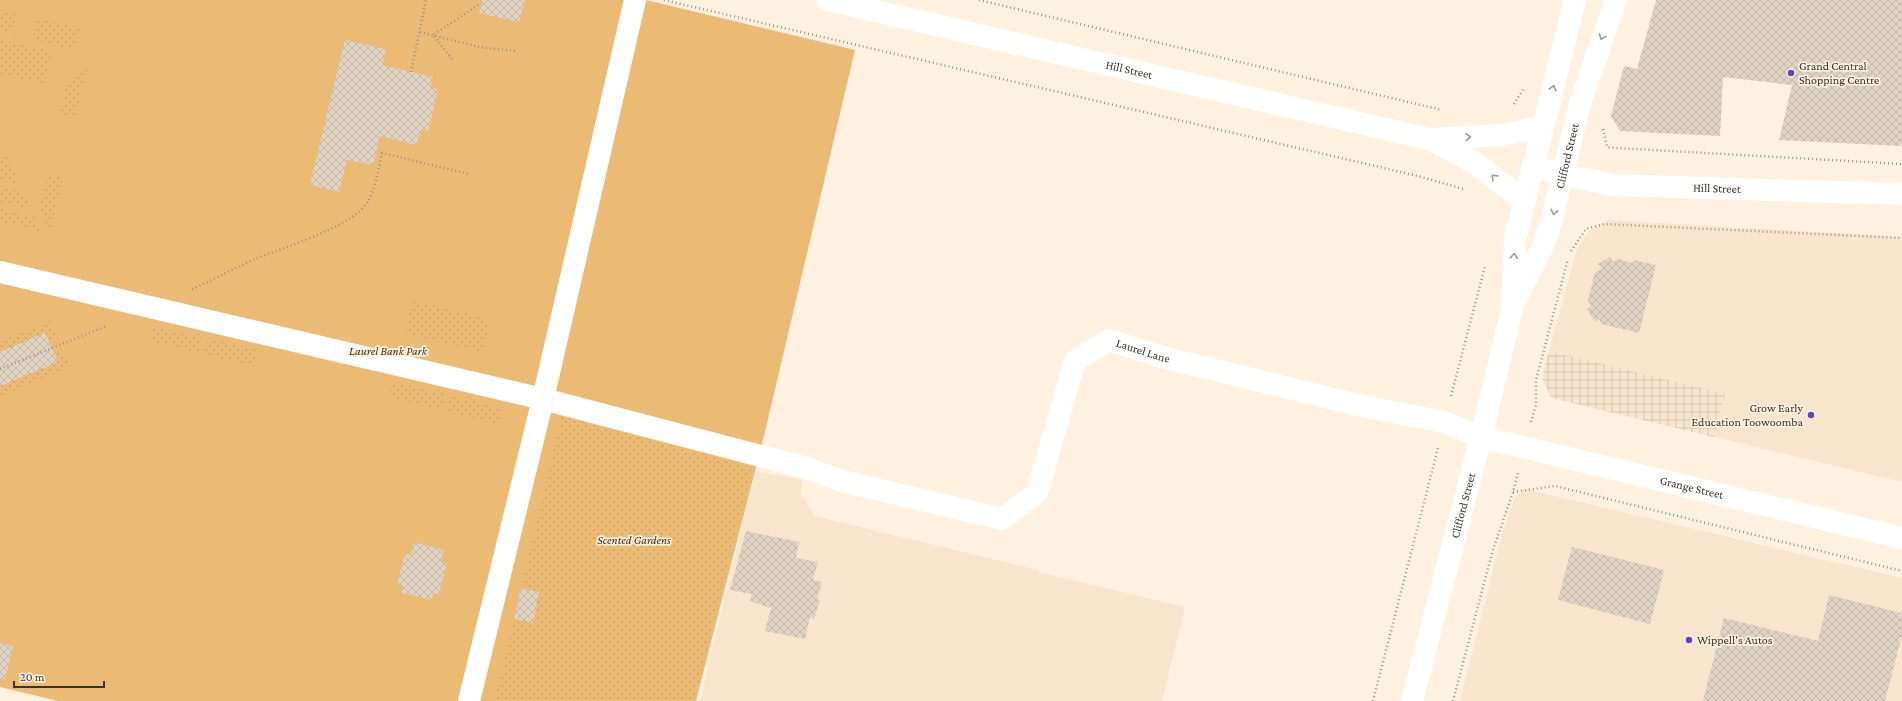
<svg xmlns="http://www.w3.org/2000/svg" width="1902" height="701" font-family="'Crimson Pro',serif">
<defs>
<pattern id="industrial-grid" width="8" height="8" patternUnits="userSpaceOnUse"><rect width="8" height="8" fill="#f7e5cd"/><path d="M0 4h8M4 0v8" fill="none" stroke="#d4c5b0"/></pattern>
<pattern id="garden-dots" width="8" height="8" patternUnits="userSpaceOnUse"><rect width="8" height="8" fill="#ebba74"/><path d="M2 2h.1M6 6h.1" fill="none" stroke="#caa065" stroke-width="1.8" stroke-linecap="round"/></pattern>
<pattern id="building-cross-hatch" width="8" height="8" patternUnits="userSpaceOnUse"><rect width="8" height="8" fill="#e0d3c2"/><path d="M0 0l8 8M0 8l8-8" fill="none" stroke="#c1b6a7"/></pattern>
</defs>
<rect width="100%" height="100%" fill="#fef1df"/>
<g fill="#f7e5cd">
<path d="M1608,220L1902,237V482L1714,437L1725,394L1549,351L1577,249L1589,231Z"/>
<path d="M755,471L802,480L801,493L815,516L1038,570V572L1185,607L1162,701H700Z"/>
<path d="M1525,489L1902,578V701H1460L1504,527L1516,496Z"/>
</g>
<path fill="url(#industrial-grid)" d="M1549,351L1725,394L1714,437L1551,398L1542,378Z"/>
<path fill="#ebba74" d="M0,0H646L855,50L765,432L696,701H58L0,687Z"/>
<g fill="url(#garden-dots)">
<path d="M0,10L16,14L11,34L0,32Z"/>
<path d="M38,18L80,28L74,50L33,40Z"/>
<path d="M0,40L52,52L44,84L0,74Z"/>
<path d="M88,64L75,119L60,115L67,85Z"/>
<path d="M0,155L7,156L20,185L0,180Z"/>
<path d="M48,174L63,177L49,234L40,204Z"/>
<path d="M0,186L23,192L31,209L0,202Z"/>
<path d="M0,209L34,217L41,231L0,222Z"/>
<path d="M413,301L490,319L483,352L405,334Z"/>
<path d="M50,321L58,340L50,343L45,333L0,352V342Z"/>
<path d="M153,327L202,338L199,352L149,341Z"/>
<path d="M207,338L258,350L254,366L204,354Z"/>
<path d="M61,348L70,367L0,396V386L57,362L53,352Z"/>
<path d="M392,382L445,394L441,410L388,397Z"/>
<path d="M451,396L501,408L498,424L447,412Z"/>
<path d="M562,416L752,468L694,701H495Z"/>
</g>
<g fill="url(#building-cross-hatch)">
<path d="M482,0H525L519,22L479,13Z"/>
<path d="M1656,0H1902V146L1779,140L1792,85L1723,77L1720,136L1620,131L1611,116L1624,66L1637,69Z"/>
<path d="M345,40L386,49L382,65L433,77L430,88L438,89L428,131L421,129L417,145L380,136L373,165L347,160L339,192L310,185Z"/>
<path d="M1610,257L1613,262L1618,259L1633,263L1634,260L1656,265L1639,333L1602,324L1599,319L1595,322L1587,309L1591,306L1588,301L1595,272L1602,269L1598,264Z"/>
<path d="M45,333L58,362L0,386V352Z"/>
<path d="M746,531L799,542L796,558L818,562L813,580L822,582L817,599L820,600L814,619L810,617L805,639L765,631L771,608L750,601L752,594L730,590Z"/>
<path d="M414,542L444,550L441,562L447,563L439,595L433,593L432,600L402,593L403,586L397,585L405,554L411,555Z"/>
<path d="M1572,547L1664,570L1650,624L1558,600Z"/>
<path d="M521,588L539,592L533,623L514,619Z"/>
<path d="M1829,595L1902,613V635L1885,701H1703L1724,618L1818,641Z"/>
<path d="M0,643L13,646L5,679L0,678Z"/>
</g>
<g fill="none" stroke-linecap="round" stroke-linejoin="round">
<g stroke="#9a9184" stroke-width="2.5" stroke-dasharray="1 3" stroke-linecap="butt">
<path d="M664,0L1418,176L1463,189"/>
<path d="M979,0L1442,110"/>
<path d="M420,32L479,47L516,51"/>
<path d="M452,59L433,35L481,3"/>
<path d="M411,72L426,0"/>
<path d="M1514,104L1524,88"/>
<path d="M1603,129L1607,147L1617,148L1902,164"/>
<path d="M1571,251L1586,229L1604,224L1902,238"/>
<path d="M192,289C213,280 232,269 253,260C283,247 348,229 367,203C376,189 378,169 382,153L469,174"/>
<path d="M0,369L107,326"/>
<path d="M1451,396L1485,266"/>
<path d="M1531,422L1536,405V380L1568,259"/>
<path d="M1513,492L1555,486L1902,571"/>
<path d="M1373,701L1438,448"/>
<path d="M1453,701L1492,553L1513,492L1518,473"/>
</g>
<g stroke="#fff" stroke-width="22">
<path id="s1" d="M828,0L1429,139L1475,163L1525,201"/>
<path d="M1430,139L1504,135L1543,126"/>
<path id="s2" d="M1533,167L1611,185L1902,194"/>
<path id="s3" d="M0,272L543,399L807,468L842,481L1002,519L1037,493L1075,361L1109,340L1162,357L1362,406L1444,422L1481,437L1902,538"/>
<path d="M469,701L543,399L635,0"/>
</g>
<g stroke="#fff" stroke-width="22">
<path id="s4" d="M1515,301L1542,248L1552,219L1580,103L1616,0"/>
<path id="s5" d="M1412,701L1481,437L1512,309L1515,239L1575,0"/>
</g>
</g>
<defs><path id="oneway-chevron" d="M-2-3.5L2.5 0L-2 3.5" fill="none" stroke-width="1.6" stroke-linecap="round" stroke-linejoin="round"/></defs>
<g stroke="#9c9a96">
<use href="#oneway-chevron" transform="translate(1602 37) rotate(110)"/>
<use href="#oneway-chevron" transform="translate(1553 88) rotate(-76)"/>
<use href="#oneway-chevron" transform="translate(1468 137) rotate(-3)"/>
<use href="#oneway-chevron" transform="translate(1494 177) rotate(-136)"/>
<use href="#oneway-chevron" transform="translate(1554 212) rotate(104)"/>
<use href="#oneway-chevron" transform="translate(1514 256) rotate(-87)"/>
</g>
<g fill="#5b46be" stroke="#fef1df" stroke-width="1.5">
<circle cx="1791" cy="73" r="4"/>
<circle cx="1811" cy="415" r="4"/>
<circle cx="1689" cy="640" r="4"/>
</g>
<g text-anchor="middle" dominant-baseline="central" stroke-width="3.5" stroke-linejoin="round" paint-order="stroke">
<g font-size="12" fill="#39342d" stroke="#fef1df" text-anchor="start">
<text x="1799" y="66">Grand Central<tspan x="1799" dy="14">Shopping Centre</tspan></text>
<text x="1803" y="408" text-anchor="end">Grow Early<tspan x="1803" dy="14">Education Toowoomba</tspan></text>
<text x="1697" y="640">Wippell's Autos</text>
</g>
<g font-size="12" fill="#39342d" stroke="#fef1df">
<text stroke="none"><textPath href="#s1" startOffset="309">Hill Street</textPath></text>
<text stroke="none"><textPath href="#s4" startOffset="155">Clifford Street</textPath></text>
<text stroke="none"><textPath href="#s2" startOffset="186">Hill Street</textPath></text>
<text stroke="none"><textPath href="#s3" startOffset="1289">Laurel Lane</textPath></text>
<text stroke="none"><textPath href="#s3" startOffset="1855">Grange Street</textPath></text>
<text stroke="none"><textPath href="#s5" startOffset="202">Clifford Street</textPath></text>
</g>
<g font-size="12" font-style="italic" fill="#422e0f" stroke="#fef1df">
<text x="388" y="351">Laurel Bank Park</text>
<text x="634" y="540">Scented Gardens</text>
</g>
</g>
<path d="M14 681v6h90v-6" fill="none" stroke="#39342d" stroke-width="2"/>
<text x="20" y="681" font-size="12" fill="#39342d" stroke="#fef1df" stroke-width="3" paint-order="stroke">20 m</text>
</svg>
